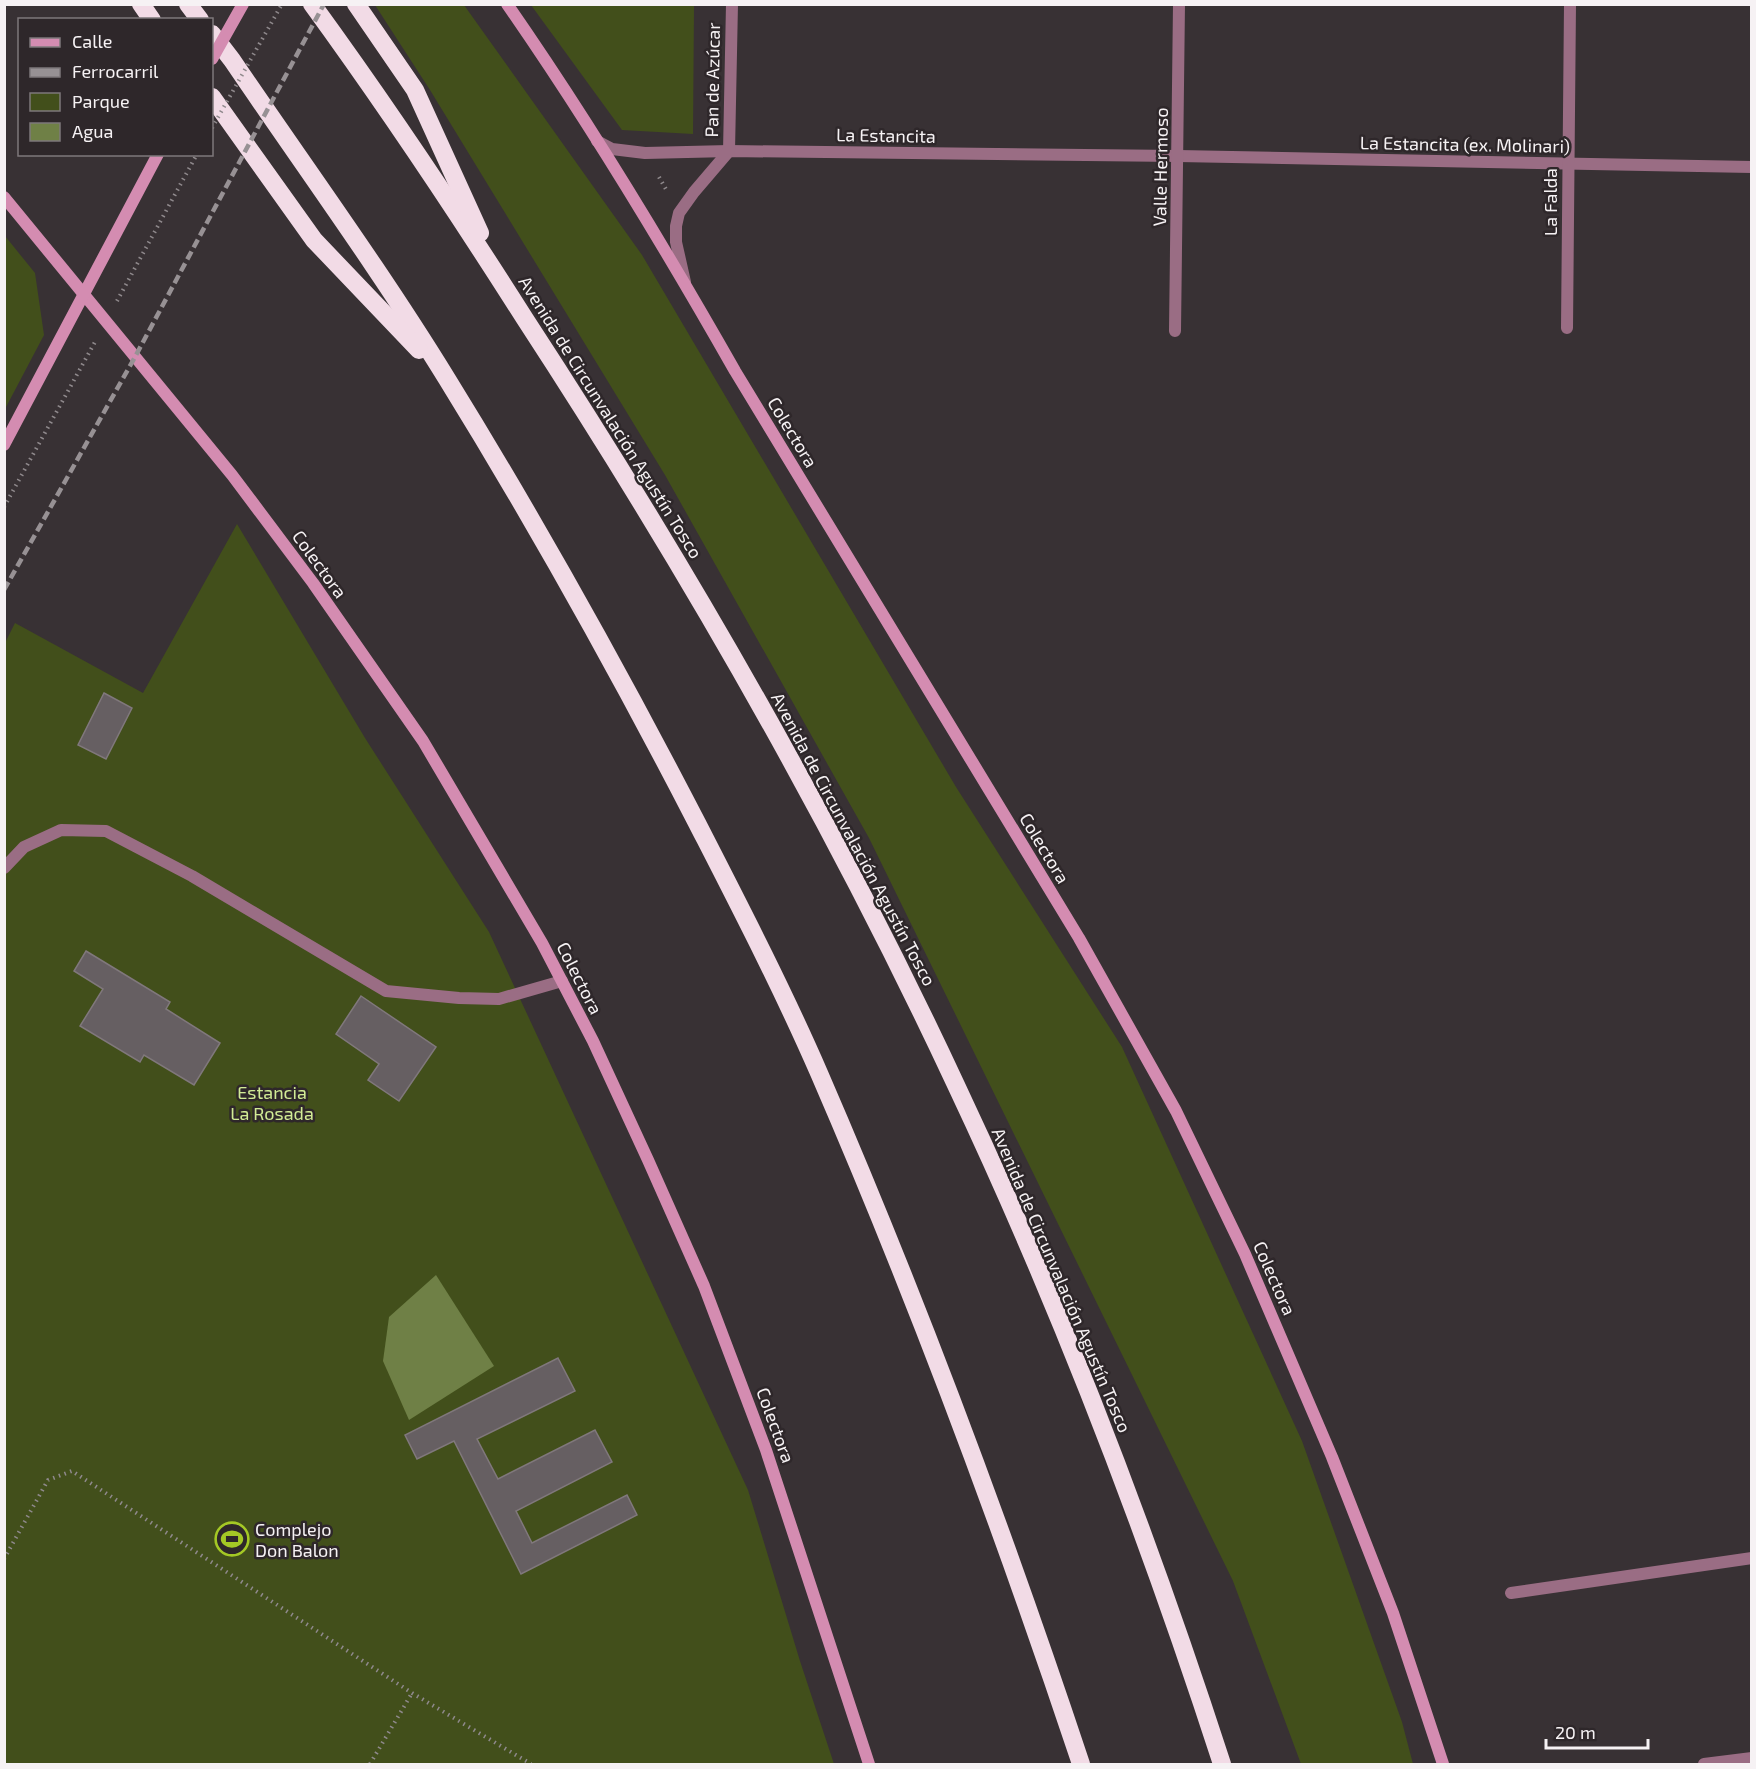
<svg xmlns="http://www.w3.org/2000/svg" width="1756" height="1769" font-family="'Exo 2',sans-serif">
<rect width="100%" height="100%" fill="#383134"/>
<g fill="#424f1b">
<path d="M375,5H464L642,255L956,787L1122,1047L1302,1441L1402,1722L1413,1764H1301L1233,1581L869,838L665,475L430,90Z"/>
<path d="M531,5H694L693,134L622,130Z"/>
<path d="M5,236L35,273L44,335L5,409Z"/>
<path d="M237,524L365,738L489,932L748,1490L800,1661L834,1764H5V643L15,623L143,693Z"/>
</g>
<path fill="#6f8046" d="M436,1275L494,1366L409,1420L383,1361L389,1317Z"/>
<g fill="#665f62" stroke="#80787c" stroke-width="1.5">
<path d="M104,693L132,708L106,759L78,745Z"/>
<path d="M86,951L170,1002L166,1009L220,1043L194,1085L144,1055L140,1062L80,1026L103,989L74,971Z"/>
<path d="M361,996L436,1047L399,1101L368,1080L379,1064L336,1034Z"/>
<path d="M558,1358L575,1391L477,1439L498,1479L595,1430L612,1462L516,1511L532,1543L627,1495L637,1515L521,1574L454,1441L417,1459L405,1435Z"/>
</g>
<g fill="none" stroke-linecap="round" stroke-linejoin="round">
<g stroke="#8f898c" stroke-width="4" stroke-dasharray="1.5 4.5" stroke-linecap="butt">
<path d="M659,177L667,191"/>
<path d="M117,301L197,154"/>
<path d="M4,507L95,342"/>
<path d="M4,1559L48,1480L72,1471L412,1693L531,1764"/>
<path d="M370,1764L412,1693"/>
</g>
<path stroke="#9a6d84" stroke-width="12" d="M4,868L24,847L61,830L106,831L192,876L386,991L459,998L499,999L562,981"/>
<g stroke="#9a6d84" stroke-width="12">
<path d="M597,141L612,149L645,153L729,151L1178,156L1752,167"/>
<path d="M685,282L676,242V226L679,213L694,192L729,151L732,4"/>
<path d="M1567,328L1570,4"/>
<path d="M1175,331L1179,4"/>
<path d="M1511,1593L1752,1558"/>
<path d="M1704,1764L1752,1758"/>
</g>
<g stroke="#d48cb1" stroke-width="12">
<path d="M507,4C589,122 664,246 735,371L1079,938L1176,1111L1245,1254L1332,1457L1393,1613L1443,1764"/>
<path d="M4,197L232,475L313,583L423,741L542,943L593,1041L648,1160L704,1286L766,1450L869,1764"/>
<path d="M4,445L158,154"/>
</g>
<g stroke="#f2dbe6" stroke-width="18">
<path d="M141,4L152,20"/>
<path d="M188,4L200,20"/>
<path d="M312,4C387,107 457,212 525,319C685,564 832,819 956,1085C1060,1305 1147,1533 1222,1764"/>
<path d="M356,4L415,90L480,233"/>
<path d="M212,34L232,60C304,166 380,270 447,379C536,523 619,672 697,823C739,905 782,988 819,1073C917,1299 1003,1530 1081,1764"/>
<path d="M212,97L314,240L419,350"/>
</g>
<path stroke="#979194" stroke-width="4.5" stroke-dasharray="9 4.5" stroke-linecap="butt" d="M4,590L135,357L324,4"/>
<path stroke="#8f898c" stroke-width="4" stroke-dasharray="1.5 4.5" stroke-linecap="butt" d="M212,128L282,4"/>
<path stroke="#d48cb1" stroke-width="12" d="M212,59L243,4"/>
</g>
<defs>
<g id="stadium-ring" transform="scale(1.725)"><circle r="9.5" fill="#2e272a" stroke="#a4c825" stroke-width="1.5"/><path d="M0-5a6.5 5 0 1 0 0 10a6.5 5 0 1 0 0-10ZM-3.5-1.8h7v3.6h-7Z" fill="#a4c825"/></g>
</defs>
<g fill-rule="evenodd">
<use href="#stadium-ring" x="232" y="1539"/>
</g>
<g text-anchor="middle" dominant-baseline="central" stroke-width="5" stroke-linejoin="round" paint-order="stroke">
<g font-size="18" fill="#f6f2f4" stroke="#2e272a">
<text transform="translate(712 80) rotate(-89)">Pan de Azúcar</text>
<text transform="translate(886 135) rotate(1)">La Estancita</text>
<text transform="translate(1465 144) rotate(1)">La Estancita (ex. Molinari)</text>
<text transform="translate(1160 167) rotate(-89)">Valle Hermoso</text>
<text transform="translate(1550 202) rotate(-90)">La Falda</text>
<text transform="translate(611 417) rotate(58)">Avenida de Circunvalación Agustín Tosco</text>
<text transform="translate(793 432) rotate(59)">Colectora</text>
<text transform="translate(320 564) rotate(54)">Colectora</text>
<text transform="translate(854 839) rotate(62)">Avenida de Circunvalación Agustín Tosco</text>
<text transform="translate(1045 848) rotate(59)">Colectora</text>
<text transform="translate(580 978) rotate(63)">Colectora</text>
<text transform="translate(1275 1278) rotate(66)">Colectora</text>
<text transform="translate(1062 1280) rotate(67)">Avenida de Circunvalación Agustín Tosco</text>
<text transform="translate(776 1425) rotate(70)">Colectora</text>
</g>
<g font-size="18" fill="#d1eb95" stroke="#2e272a">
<text x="272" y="1092">Estancia<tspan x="272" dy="21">La Rosada</tspan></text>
</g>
<g font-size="18" fill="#f6f2f4" stroke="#2e272a" text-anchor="start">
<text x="255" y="1529">Complejo<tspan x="255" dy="21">Don Balon</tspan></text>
</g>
</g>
<rect width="1756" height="1769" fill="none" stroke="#f6f2f4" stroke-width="12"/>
<rect x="18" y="18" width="195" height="138" fill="#2e272a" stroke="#7e787b" stroke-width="1.5"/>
<rect x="30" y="38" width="30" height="9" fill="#d48cb1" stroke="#7e787b" stroke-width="1.5"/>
<text x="72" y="48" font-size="18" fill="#f6f2f4">Calle</text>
<rect x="30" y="68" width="30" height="9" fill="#979194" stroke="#7e787b" stroke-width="1.5"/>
<text x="72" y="78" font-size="18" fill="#f6f2f4">Ferrocarril</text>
<rect x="30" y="93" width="30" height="18" fill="#424f1b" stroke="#7e787b" stroke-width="1.5"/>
<text x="72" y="108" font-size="18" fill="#f6f2f4">Parque</text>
<rect x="30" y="123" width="30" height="18" fill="#6f8046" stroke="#7e787b" stroke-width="1.5"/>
<text x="72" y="138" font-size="18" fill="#f6f2f4">Agua</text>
<path d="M1546 1739v9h102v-9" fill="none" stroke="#f6f2f4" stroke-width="3"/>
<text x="1555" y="1739" font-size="18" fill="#f6f2f4" stroke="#2e272a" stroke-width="4.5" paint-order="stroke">20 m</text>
</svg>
